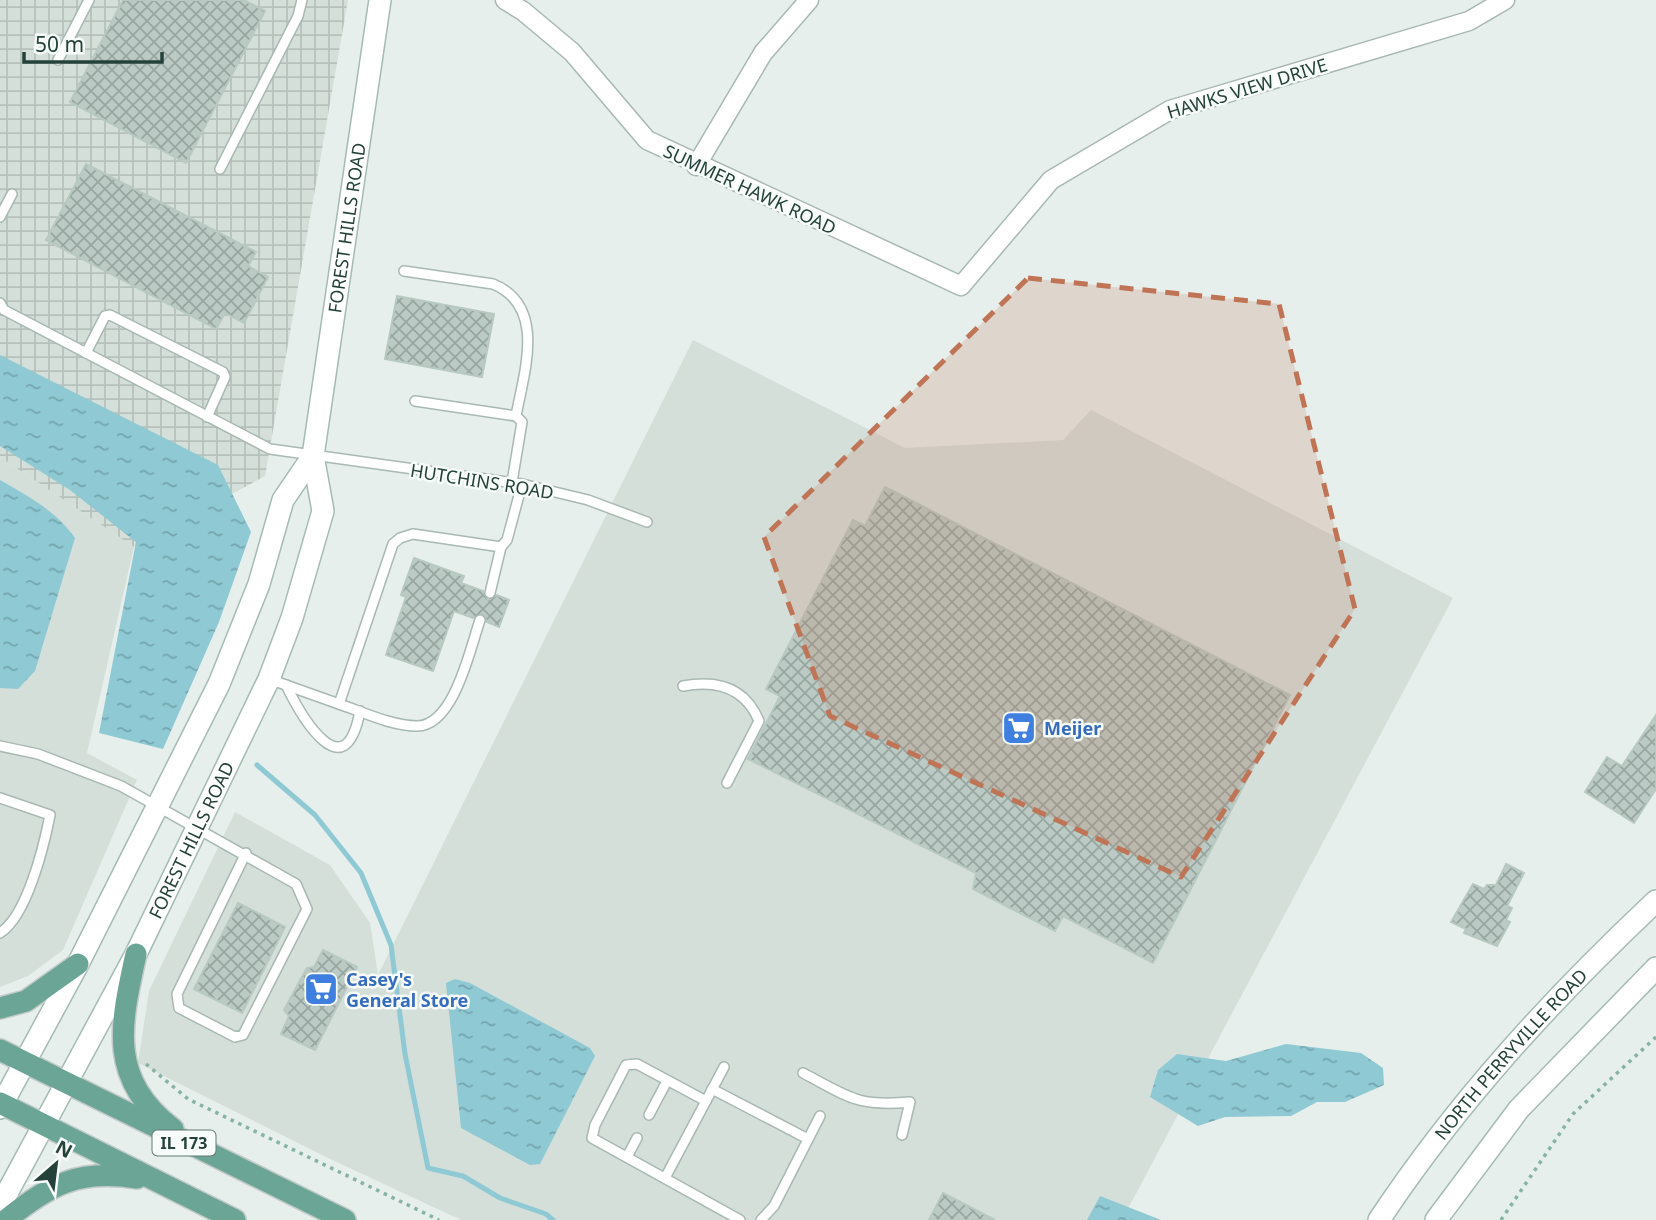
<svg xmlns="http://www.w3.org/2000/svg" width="1656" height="1220" font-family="'Noto Sans',sans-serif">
<defs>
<pattern id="industrial-grid" width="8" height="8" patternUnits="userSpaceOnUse" patternTransform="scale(1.75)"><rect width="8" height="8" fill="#d4dfda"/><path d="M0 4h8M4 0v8" fill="none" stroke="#b6c1bc"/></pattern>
<pattern id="water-ripples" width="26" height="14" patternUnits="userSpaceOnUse" patternTransform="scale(1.75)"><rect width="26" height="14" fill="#8ec9d4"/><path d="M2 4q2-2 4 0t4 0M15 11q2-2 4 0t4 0" fill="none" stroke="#74a5ad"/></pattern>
<pattern id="building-cross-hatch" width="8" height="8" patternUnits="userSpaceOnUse" patternTransform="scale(1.75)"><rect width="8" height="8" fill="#bbcac4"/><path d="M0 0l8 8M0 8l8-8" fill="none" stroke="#98a6a0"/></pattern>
</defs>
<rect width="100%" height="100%" fill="#e6efeb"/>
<g fill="#d4dfda">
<path d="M693,340L905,448L1063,440L1091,410L1453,598L1122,1220H461L326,1157L138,1063L149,991L235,812L330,865L370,923L378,975Z"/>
<path d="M0,457L134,547L87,753L137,780L63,950L28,976L0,987Z"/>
</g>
<path fill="url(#industrial-grid)" d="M0,0H348L265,476L134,547L0,457Z"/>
<g fill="url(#water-ripples)">
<path d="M0,355L218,465L251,532L219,622L163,749L99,733L136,542L70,490L0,446Z"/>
<path d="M0,480C28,496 56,511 75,538L35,671L18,689L0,688Z"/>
<path d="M455,979L470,983L590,1048L595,1056L540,1164L530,1165L461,1128L446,983Z"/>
<path d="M1286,1044L1361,1053L1383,1068L1384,1085L1345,1102H1317L1291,1116L1225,1117L1198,1126L1150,1097L1158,1070L1177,1054L1226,1061Z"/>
<path d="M1100,1196L1161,1220H1087Z"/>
</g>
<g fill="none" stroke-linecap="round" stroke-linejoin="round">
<path stroke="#8ec9d4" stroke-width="5" d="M257,765L315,815L361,873L391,945L405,1054L428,1168L463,1176L500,1198L546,1214L553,1220"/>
</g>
<g fill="url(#building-cross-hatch)" stroke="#b8c9c2" stroke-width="2">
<path d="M123,0H244L265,11L186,163L70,102Z"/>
<path d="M86,164L256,252L248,266L268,277L244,323L225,313L216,329L46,240Z"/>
<path d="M397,296L494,314L482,377L385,359Z"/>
<path d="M885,487L1290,695L1153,963L1063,916L1055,931L973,889L976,873L748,759L780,696L766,689L853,520L865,526Z"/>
<path d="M414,558L464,576L461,583L483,591L488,600L497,595L509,600L499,627L487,622L483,614L473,618L454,611L433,671L386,655L406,597L401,595Z"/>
<path d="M1656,715V789L1634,823L1585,792L1607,757L1622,766Z"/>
<path d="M1506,864L1524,873L1507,906L1512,908L1506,920L1510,922L1497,946L1464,933L1466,929L1451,922L1473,884L1484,889L1487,885H1496Z"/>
<path d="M238,903L285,927L242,1013L194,989Z"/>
<path d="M323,950L357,967L315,1050L281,1034L289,1016L284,1010L307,968L314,967Z"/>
<path d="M943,1193L995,1220H929Z"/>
</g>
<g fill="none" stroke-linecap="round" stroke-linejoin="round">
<g stroke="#a8b8b2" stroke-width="12">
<g id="lane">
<path d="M58,60L89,0"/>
<path d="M220,169L298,16L302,0"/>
<path d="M0,217L12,194"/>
<path d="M404,271L493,284C547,306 524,372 516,416"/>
<path d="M0,303L4,310L270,449L522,484L588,500L647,522"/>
<path d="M86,353L105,316L110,315L223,372L225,377L207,417"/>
<path d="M415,401L516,416L522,422L512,482"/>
<path d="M490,593L501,547"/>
<path d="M269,679L339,704L393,544L400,538L413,534L501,547L507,540L522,484"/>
<path d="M286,685C302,718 345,791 360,711"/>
<path d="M683,686C716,680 745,687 759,721L727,783"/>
<path d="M339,704C363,712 392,726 417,726C454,726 470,649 480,620"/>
<path d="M0,746L38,754L121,786L296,884L307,909L243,1035L235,1037L179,1008L177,994L246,853"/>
<path d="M0,798L50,815C44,846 27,916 0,933"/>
<path d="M724,1067L706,1101L637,1064L626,1065L595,1125L592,1138L740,1220"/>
<path d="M803,1073C849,1097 857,1107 910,1102L902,1135"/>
<path d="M712,1089L808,1139"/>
<path d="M649,1115L667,1081"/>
<path d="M627,1157L637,1138"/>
<path d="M665,1178L706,1101"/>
<path d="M761,1220L774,1206L820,1116"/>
</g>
</g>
<g stroke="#a8b8b2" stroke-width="21">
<g id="street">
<path d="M505,0L523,11L572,52L647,140L961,286L1051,180L1170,110L1469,21L1505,0"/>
<path d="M696,166L763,53L809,0"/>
</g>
</g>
<g stroke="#a4bbb3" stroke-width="24">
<g id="secondary">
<path d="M0,1108L78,964L219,684L259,584L283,500L313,456"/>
<path id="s1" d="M0,1206L136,954L269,679L292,618L323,511L313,456L380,0"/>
<path id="s2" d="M1379,1220C1458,1101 1552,999 1656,901"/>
<path d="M1436,1220L1519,1109L1656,968"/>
</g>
</g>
<g stroke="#c2cac8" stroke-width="24">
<g id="primary">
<path d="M136,954C120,1026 108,1079 173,1129"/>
<path d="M0,1008L26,1001L78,964"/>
<path d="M0,1050L345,1220"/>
<path d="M0,1103L235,1220"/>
<path d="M6,1220C50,1184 79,1169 137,1178"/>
</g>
</g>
<g stroke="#86b3a5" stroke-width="3.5" stroke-dasharray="3.5 5" stroke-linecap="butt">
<path d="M146,1064L188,1099L439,1220"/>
<path d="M1501,1220L1573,1114L1656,1037"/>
</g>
<use href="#lane" stroke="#fff" stroke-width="9"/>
<use href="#street" stroke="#fff" stroke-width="18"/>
<use href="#secondary" stroke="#fff" stroke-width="21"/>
<use href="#primary" stroke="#6aa596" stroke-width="21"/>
</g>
<path fill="#c07456" fill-opacity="0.2" stroke="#c07456" stroke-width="5" stroke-dasharray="14 9" stroke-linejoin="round" d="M1028,278L1279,304L1355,609L1181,877L830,716L764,537Z"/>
<defs>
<g id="supermarket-square" transform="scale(1.75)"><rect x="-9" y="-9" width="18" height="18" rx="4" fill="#3f7fe0" stroke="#f7fbf9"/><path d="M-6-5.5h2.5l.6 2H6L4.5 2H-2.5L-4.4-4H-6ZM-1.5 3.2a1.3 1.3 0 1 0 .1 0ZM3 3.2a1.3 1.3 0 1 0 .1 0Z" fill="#fff"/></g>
</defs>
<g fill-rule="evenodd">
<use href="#supermarket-square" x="1019" y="728"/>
<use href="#supermarket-square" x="321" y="989"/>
</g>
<g text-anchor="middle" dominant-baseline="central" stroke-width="5" stroke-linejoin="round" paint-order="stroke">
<rect fill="#f7fbf9" stroke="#637a73" stroke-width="2" x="152.5" y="1130.5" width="63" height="25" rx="5"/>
<g font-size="16" font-weight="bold" fill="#24423a">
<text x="184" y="1143">IL 173</text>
</g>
<g font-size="18" fill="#24423a" stroke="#f7fbf9">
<text transform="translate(1247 88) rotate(-17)">HAWKS VIEW DRIVE</text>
<text transform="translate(750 189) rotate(25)">SUMMER HAWK ROAD</text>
<text stroke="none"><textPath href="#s1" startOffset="1055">FOREST HILLS ROAD</textPath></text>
<text transform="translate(482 481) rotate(9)">HUTCHINS ROAD</text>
<text stroke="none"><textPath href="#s1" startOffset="413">FOREST HILLS ROAD</textPath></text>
<text stroke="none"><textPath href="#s2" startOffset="212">NORTH PERRYVILLE ROAD</textPath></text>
</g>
<g font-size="18" font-weight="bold" fill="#366cbe" stroke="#f7fbf9" text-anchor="start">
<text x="1044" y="728">Meijer</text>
<text x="346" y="979">Casey's<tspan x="346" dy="21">General Store</tspan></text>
</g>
</g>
<g transform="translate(56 1164) rotate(28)" stroke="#f7fbf9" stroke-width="5" paint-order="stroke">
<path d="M0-5L12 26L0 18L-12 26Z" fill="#24423a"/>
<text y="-10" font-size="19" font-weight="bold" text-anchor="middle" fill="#24423a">N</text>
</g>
<path d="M24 52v10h138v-10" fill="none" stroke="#24423a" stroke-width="3.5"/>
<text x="35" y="52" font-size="21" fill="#24423a" stroke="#f7fbf9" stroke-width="5" paint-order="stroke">50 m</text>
</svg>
